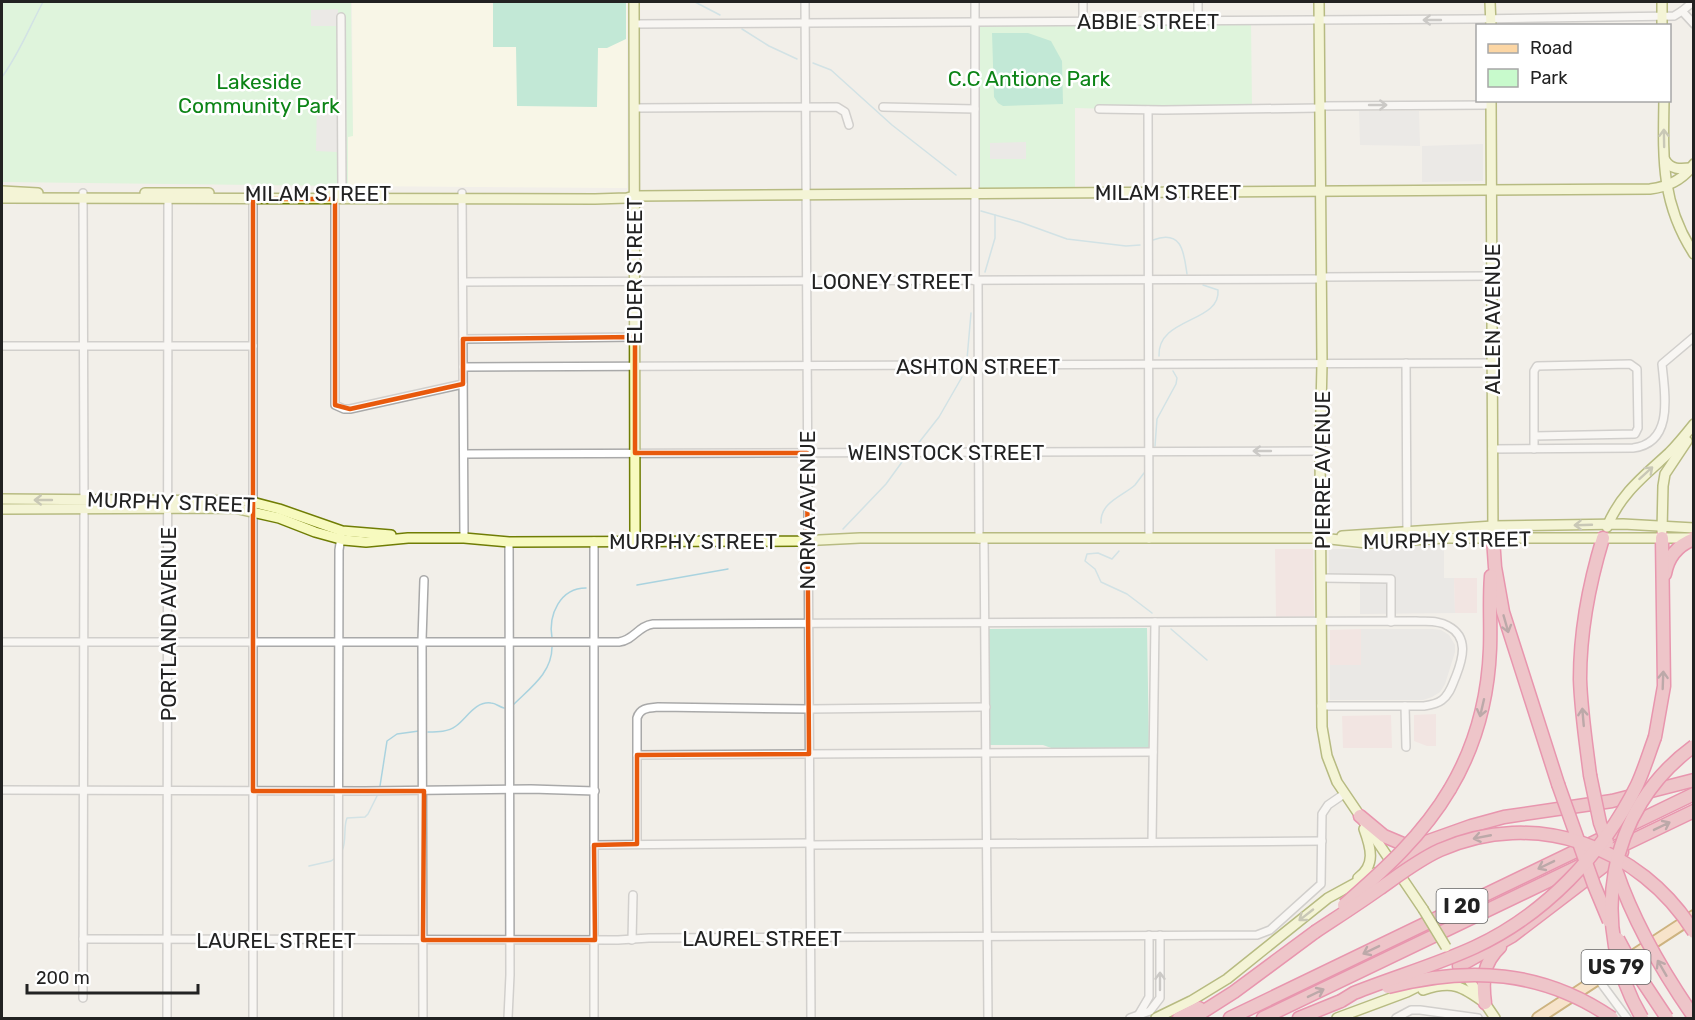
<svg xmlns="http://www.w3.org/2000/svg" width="1695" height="1020" font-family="Rubik,sans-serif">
<rect width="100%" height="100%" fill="#f2efe9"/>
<g fill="#e0dfdf">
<path d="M1444,544V578H1454L1455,613L1360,614V582H1329V549H1373Z"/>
<path d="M1361,629H1432L1441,630L1449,635L1455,645V652L1445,684L1440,692L1432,697L1423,700H1330V665L1361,664Z"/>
</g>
<g fill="#f2dad9">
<path d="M1275,549H1313L1314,617H1276Z"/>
<path d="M1454,578H1477V613H1455Z"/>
<path d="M1361,629V665H1330V630Z"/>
<path d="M1436,714V746H1427L1414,741V715Z"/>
<path d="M1391,715L1392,748H1343L1342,716Z"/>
</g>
<path fill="#ffffe5" d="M352,2H627V188L348,186V136H353Z"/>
<g fill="#c8facc">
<path d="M2,2H351L353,136L348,137V186L2,182Z"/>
<path d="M1251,21L1252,109L1148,110L1075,108V193H974L975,22Z"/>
</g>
<g fill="#88e0be">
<path d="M493,2H626V39L607,48H598L597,107L517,106L516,47H493Z"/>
<path d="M992,33H1028L1051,41L1062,61L1063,104L1003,106L998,103L994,97Z"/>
<path d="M1147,628L1149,748L1054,749L1043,745H989V629Z"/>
</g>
<g fill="#e2e2e2">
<path d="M338,9V26H311V10Z"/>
<path d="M317,100H337V152L316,151Z"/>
<path d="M1419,111L1420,146L1360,145L1359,111Z"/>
<path d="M1026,142V159H990V143Z"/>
<path d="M1483,144V181L1422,182V146Z"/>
</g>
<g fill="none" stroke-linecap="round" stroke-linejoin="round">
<g stroke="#aad3df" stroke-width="1.5">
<path d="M695,2L720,15"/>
<path d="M742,29L769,46L797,59"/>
<path d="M813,63L831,70L892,125L956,175"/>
<path d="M2,77C19,54 29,28 43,2"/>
<path d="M981,211L1020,222L1067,239L1126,246L1140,245"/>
<path d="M1153,240C1183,229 1184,254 1187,274"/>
<path d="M985,272L995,238V215"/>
<path d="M1159,356C1157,317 1221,323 1218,290L1203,285"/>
<path d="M967,359L971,313"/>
<path d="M917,445L939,417L962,377"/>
<path d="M1155,446L1157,419L1176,384L1177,378L1173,371"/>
<path d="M1101,523C1100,502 1123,496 1135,485C1138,481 1141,477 1144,473"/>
<path d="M843,529L886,484L902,462"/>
<path d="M1119,551L1112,559L1098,553L1087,554L1085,561L1095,569L1101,582L1127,594L1152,613"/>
<path d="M637,585L728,569"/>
<path d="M1171,629L1207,660"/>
<path d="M552,638C548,615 560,588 586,588"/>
<path d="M513,705C530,688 552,673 552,647"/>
<path d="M428,732C438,732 448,732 456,726C467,718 475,701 491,703C496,703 499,707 504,708"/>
<path d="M380,786L387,741L397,734L419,731"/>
<path d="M342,851C347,840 343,828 347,818L365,817L368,814L377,796"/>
<path d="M309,866L331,861L334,859"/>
</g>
<g stroke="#a9a9a9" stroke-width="10">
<g id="street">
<path d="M805,2L811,1018"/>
<path d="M975,2V281"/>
<path d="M1083,2V22"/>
<path d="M1682,11L1693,2"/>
<path d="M341,17L342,193"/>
<path d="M1198,21V2"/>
<path d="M634,24L1476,19L1674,16L1682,11L1694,24"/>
<path d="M1320,106L1491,105"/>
<path d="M883,107L975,109"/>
<path d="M634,108L837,107L845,112L849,125"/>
<path d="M1099,109L1163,110L1320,108"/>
<path d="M1148,110L1149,539"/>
<path d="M83,193L84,500"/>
<path d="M253,193V1018"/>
<path d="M462,193L464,538"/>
<path d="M335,196V405L344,409H350L463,384"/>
<path d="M1321,277L1492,276"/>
<path d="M978,281L979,539"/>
<path d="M463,282L1321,279"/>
<path d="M463,339L635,337"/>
<path d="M2,346H253"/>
<path d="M1406,363L1407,535"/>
<path d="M463,367L1492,363"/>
<path d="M1492,449L1633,448C1674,443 1665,395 1662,364L1694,337"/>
<path d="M1534,449V371L1537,366L1630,364L1637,369L1638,428L1635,434L1534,436"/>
<path d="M464,454L1320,451"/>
<path d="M984,539L988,1018"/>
<path d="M594,541V1018"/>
<path d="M1322,578L1391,579V622"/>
<path d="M2,642H619C634,640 638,626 653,624L1416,621C1427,622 1439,620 1448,626C1469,637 1463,658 1456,676C1452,685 1450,694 1442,700C1437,704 1431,705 1424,706H1321"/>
<path d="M1405,706L1406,747"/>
<path d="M637,755L1153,752"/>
<path d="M2,790L365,791L531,789L595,791"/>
<path d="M1152,842L1155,622"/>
<path d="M637,844V718C640,708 648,708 658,707L809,709L986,707"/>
<path d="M594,845L810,843"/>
<path d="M810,845L1322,841"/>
<path d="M83,939L618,940L649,938L1257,935L1270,930L1321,884L1322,814L1328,805L1344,794"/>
<path d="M632,940L633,895"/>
<path d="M1598,979L1627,1018"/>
<path d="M83,998L84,509"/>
<path d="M1139,1014L1149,997V935"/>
<path d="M167,1018L168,196"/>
<path d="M338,1018L339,550L341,537"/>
<path d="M423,1018L422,640L424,580"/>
<path d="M508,1018L510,975L509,542"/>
<path d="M1130,1018L1150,1011L1160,998V935"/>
<path d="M1396,1018L1411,1010H1420L1478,1018"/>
</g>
</g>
<g stroke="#707d05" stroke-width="12">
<g id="secondary">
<path d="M634,2L635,541"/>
<path d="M1319,2L1322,364L1320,451L1322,727L1327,756L1337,782L1423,909"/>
<path d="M1490,2L1491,26"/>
<path d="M1662,26V2"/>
<path d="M1491,100L1493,538"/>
<path d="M1664,100C1663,159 1661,203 1694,254"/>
<path d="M1665,160C1671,170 1680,169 1691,168"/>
<path d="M2,191L38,193"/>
<path d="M145,193H209"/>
<path d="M331,193H383"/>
<path d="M2,198L595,199L627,198L634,196L1650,189C1668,187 1683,180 1694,164"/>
<path d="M2,499L248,501L279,509L342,531L391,535"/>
<path d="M2,509L234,508L279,518L315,532L344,540L366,542L408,538H464L509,542L799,541L860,538H1321L1367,543L1444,538H1694"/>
<path d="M1607,527C1620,494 1644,476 1669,453C1678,444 1686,434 1694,424"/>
<path d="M1662,531L1663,486L1665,474L1687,441"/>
<path d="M1342,536L1493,526L1623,524L1694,528"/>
<path d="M1358,878C1376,865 1371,848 1364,829"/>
<path d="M1463,971L1495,1018"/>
<path d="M1423,990C1452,980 1462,986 1485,1003"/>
<path d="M1156,1018L1191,1001L1227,979L1328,898L1374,873"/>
<path d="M1337,1018L1407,992L1429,981"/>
</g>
</g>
<g stroke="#a06b00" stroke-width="14">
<path id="primary" d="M1538,1018L1694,916"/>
</g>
<g stroke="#dc2a67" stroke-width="15">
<g id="highway">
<path d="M1493,538L1495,567L1503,612L1558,784"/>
<path d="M1665,574C1668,557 1678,545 1694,539"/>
<path d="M1655,737L1664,686L1662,538"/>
<path d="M1590,775C1586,743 1581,711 1580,679C1580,631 1589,584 1603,538"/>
<path d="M1450,789C1475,747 1488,699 1490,649C1491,625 1489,600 1491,576"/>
<path d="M1360,816L1384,836L1403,844L1411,845L1426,842L1471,826L1504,817L1612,801L1694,780"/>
<path d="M1392,864L1426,846"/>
<path d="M1459,966L1512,936L1622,852"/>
<path d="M1485,1003C1482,980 1483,963 1500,947"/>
<path d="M1179,1018L1199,1008"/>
<path d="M1193,1018L1234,992L1315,932"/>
<path d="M1230,1018L1694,794"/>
<path d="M1263,1018L1694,811"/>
<path d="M1299,1018L1341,1001"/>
</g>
</g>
<use href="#street" stroke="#fff" stroke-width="7"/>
<use href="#secondary" stroke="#f7fabf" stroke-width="9"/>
<use href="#primary" stroke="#fcd6a4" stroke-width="10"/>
<use href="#highway" stroke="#e892a2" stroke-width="12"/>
<g stroke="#707d05" stroke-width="12" stroke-linecap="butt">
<path id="secondary-bridge" d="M1423,909L1446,947"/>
</g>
<g stroke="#dc2a67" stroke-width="15" stroke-linecap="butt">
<g id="highway-bridge">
<path d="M1590,775L1600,823L1607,842"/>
<path d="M1558,784L1594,885L1609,921"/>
<path d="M1616,870C1634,923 1662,971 1694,1017"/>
<path d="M1344,905C1384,870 1423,835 1450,789"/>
<path d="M1315,932C1336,918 1358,904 1379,889C1399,875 1418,860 1440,850C1535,808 1640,846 1694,932"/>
<path d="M1618,939L1633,967L1667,1018"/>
<path d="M1388,987C1468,966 1543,970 1612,1018"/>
<path d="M1341,1001L1354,993C1394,977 1436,965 1475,947C1544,915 1603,854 1637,785C1644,770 1649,753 1655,737"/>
<path d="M1642,1018C1588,927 1606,810 1694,746"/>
</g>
</g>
<use href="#secondary-bridge" stroke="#f7fabf" stroke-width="9"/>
<use href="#highway-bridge" stroke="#e892a2" stroke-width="12"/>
</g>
<defs><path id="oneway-shaft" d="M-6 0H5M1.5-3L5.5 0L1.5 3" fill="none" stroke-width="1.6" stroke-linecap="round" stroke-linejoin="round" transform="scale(1.5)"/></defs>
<g stroke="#9c9c9c">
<use href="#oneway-shaft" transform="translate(1432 20) rotate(180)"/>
<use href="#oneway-shaft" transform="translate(1378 105)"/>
<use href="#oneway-shaft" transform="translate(1262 451) rotate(180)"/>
<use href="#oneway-shaft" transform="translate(1160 981) rotate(-90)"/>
</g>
<g stroke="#979978">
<use href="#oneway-shaft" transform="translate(1664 138) rotate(-91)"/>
<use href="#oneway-shaft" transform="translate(1646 473) rotate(-42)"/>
<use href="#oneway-shaft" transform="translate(43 500) rotate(180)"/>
<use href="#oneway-shaft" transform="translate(1583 525) rotate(178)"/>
<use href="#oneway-shaft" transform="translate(1306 915) rotate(142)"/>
</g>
<g stroke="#7b545c">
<use href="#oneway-shaft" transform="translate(1506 624) rotate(74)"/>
<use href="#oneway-shaft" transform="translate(1663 680) rotate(-88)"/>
<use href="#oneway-shaft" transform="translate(1482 708) rotate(103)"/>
<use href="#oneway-shaft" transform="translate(1583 717) rotate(-95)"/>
<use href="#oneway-shaft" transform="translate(1662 826) rotate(-26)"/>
<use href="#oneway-shaft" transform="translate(1482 837) rotate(169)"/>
<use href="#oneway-shaft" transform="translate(1546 865) rotate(154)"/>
<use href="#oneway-shaft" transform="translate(1371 950) rotate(154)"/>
<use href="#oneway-shaft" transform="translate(1662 968) rotate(-120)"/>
<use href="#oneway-shaft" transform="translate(1316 993) rotate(-26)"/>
</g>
<path d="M0 0H1695V1020H0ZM253,199H335V405L350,409L463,384V339L635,337V453H807L809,754L637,755V844L594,845L595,940H423L424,791H253Z" fill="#f2efe9" fill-opacity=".55" fill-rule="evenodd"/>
<path fill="none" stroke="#e8590c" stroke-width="4.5" stroke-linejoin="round" d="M253,199H335V405L350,409L463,384V339L635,337V453H807L809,754L637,755V844L594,845L595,940H423L424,791H253Z"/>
<g text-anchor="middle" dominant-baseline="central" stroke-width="5" stroke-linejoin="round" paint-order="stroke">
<g fill="#fff" stroke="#646464" stroke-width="1.5">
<rect x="1436.5" y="889" width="51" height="34" rx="4.5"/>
<rect x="1581.5" y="950" width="69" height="34" rx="4.5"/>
</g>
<g font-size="20" font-weight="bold" fill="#222">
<text x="1462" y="906">I 20</text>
<text x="1616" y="967">US 79</text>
</g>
<g font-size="21" fill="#222" stroke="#fff">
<text x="1148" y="21">ABBIE STREET</text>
<text x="1168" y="192">MILAM STREET</text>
<text x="318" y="193">MILAM STREET</text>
<text transform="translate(634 271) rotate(-90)">ELDER STREET</text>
<text x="892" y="281">LOONEY STREET</text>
<text transform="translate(1492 319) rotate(-90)">ALLEN AVENUE</text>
<text x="978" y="366">ASHTON STREET</text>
<text x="946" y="452">WEINSTOCK STREET</text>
<text transform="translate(1322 470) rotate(-90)">PIERRE AVENUE</text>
<text transform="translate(171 502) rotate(2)">MURPHY STREET</text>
<text transform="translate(807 510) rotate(-90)">NORMA AVENUE</text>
<text transform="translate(1447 540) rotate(-1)">MURPHY STREET</text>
<text x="693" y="541">MURPHY STREET</text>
<text transform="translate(168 624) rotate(-90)">PORTLAND AVENUE</text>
<text x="762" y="938">LAUREL STREET</text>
<text x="276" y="940">LAUREL STREET</text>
</g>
<g font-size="21" fill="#0c8416" stroke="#fff">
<text x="1029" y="78">C.C Antione Park</text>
<text x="259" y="81">Lakeside<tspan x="259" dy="24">Community Park</tspan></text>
</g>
</g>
<rect width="1695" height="1020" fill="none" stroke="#222222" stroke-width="6"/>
<rect x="1476" y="24" width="195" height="78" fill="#ffffff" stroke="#a7a7a7" stroke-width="1.5"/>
<rect x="1488" y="44" width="30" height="9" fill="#fcd6a4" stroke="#a7a7a7" stroke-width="1.5"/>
<text x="1530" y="54" font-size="18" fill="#222222">Road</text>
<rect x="1488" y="69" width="30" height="18" fill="#c8facc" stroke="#a7a7a7" stroke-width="1.5"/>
<text x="1530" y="84" font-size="18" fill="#222222">Park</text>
<path d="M27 984v9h171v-9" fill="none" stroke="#222222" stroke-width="3"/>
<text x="36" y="984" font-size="18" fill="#222222" stroke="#ffffff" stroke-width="4.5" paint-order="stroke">200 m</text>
</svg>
